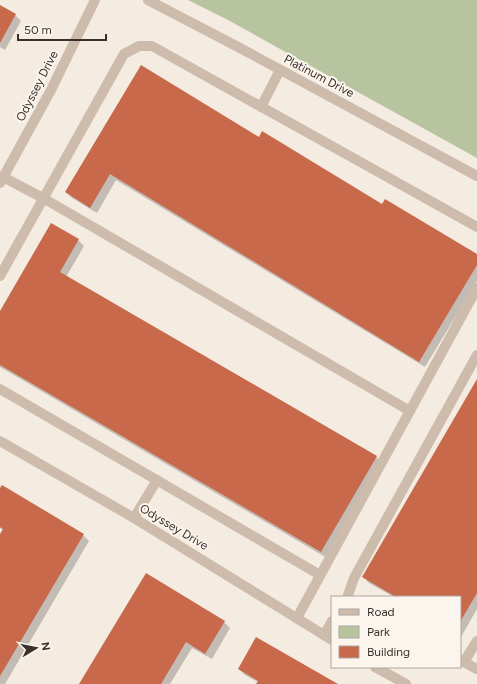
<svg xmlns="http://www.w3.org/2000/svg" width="477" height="684" font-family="Figtree,sans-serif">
<rect width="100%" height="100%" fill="#f4ebe1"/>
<path fill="#b8c4a0" d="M188,0H477V158L228,20Z"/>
<g fill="#0003">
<path d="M0,6L15,15L21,21L5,50L0,47Z"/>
<path d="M142,67L259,138L477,256V281L425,367L116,180L97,213L72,198L66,192Z"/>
<path d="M78,240L84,246L66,277L376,457L382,463L327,558L0,367V313Z"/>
<path d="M477,381V609L461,637L460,636V597H394L369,583L363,577Z"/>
<path d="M0,490L83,535L89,541L5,684H0V536L3,530L0,528Z"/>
<path d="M224,622L230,628L212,659L192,648L170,684H80Z"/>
<path d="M239,669L336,684H257L258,682L245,675Z"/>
</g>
<g fill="#c8694b">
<path d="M0,5L16,14L0,43Z"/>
<path d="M141,65L259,137L262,131L382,204L385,199L477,254V265L419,362L110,174L90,208L65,192Z"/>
<path d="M51,223L79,239L60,272L377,456L321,552L0,365V311Z"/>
<path d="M477,379V593L460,622V597H396L362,577Z"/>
<path d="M2,485L84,534L0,676V534L3,529L0,527V488Z"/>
<path d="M146,573L225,621L205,654L186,642L161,684H79Z"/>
<path d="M256,637L338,684H256L258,681L238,669Z"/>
</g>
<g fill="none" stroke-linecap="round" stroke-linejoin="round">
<g stroke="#cdbbac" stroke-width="10">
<path d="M148,0L240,48L477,176"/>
<path d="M261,107L280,70"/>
<path d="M3,177L43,198L410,411"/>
<path d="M0,183L51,90L95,0"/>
<path d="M0,276L124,54L139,46H152L477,227"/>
<path d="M0,389L320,575"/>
<path d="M0,441L134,518L332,640"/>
<path d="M134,518L157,480"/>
<path d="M348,595L354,578L477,355"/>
<path d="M297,618L477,288"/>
<path d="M324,635L332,621"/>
<path d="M460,660L477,669"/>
<path d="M464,662L477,641"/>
<path d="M375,667L406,684"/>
</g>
</g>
<g text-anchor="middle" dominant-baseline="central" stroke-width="4" stroke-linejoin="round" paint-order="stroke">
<g font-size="12" fill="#3b302b" stroke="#fbf5ee">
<text transform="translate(319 76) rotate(28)">Platinum Drive</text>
<text transform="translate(37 86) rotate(-63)">Odyssey Drive</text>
<text transform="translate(174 527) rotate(31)">Odyssey Drive</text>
</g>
</g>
<rect x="331" y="596" width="130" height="72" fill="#fbf5ee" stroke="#aea6a0"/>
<rect x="339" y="609" width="20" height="6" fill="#cdbbac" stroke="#aea6a0"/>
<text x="367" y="616" font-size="12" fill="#3b302b">Road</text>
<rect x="339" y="626" width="20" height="12" fill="#b8c4a0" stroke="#aea6a0"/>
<text x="367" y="636" font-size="12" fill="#3b302b">Park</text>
<rect x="339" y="646" width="20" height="12" fill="#c8694b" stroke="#aea6a0"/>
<text x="367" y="656" font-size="12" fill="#3b302b">Building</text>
<g transform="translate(36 648) rotate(80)" stroke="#fbf5ee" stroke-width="3" paint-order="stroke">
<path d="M0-3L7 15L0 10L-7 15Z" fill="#3b302b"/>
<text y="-6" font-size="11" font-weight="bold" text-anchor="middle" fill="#3b302b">N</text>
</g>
<path d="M18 34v6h88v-6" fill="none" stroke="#3b302b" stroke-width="2"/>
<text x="24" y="34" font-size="12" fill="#3b302b" stroke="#fbf5ee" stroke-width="3" paint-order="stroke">50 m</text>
</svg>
